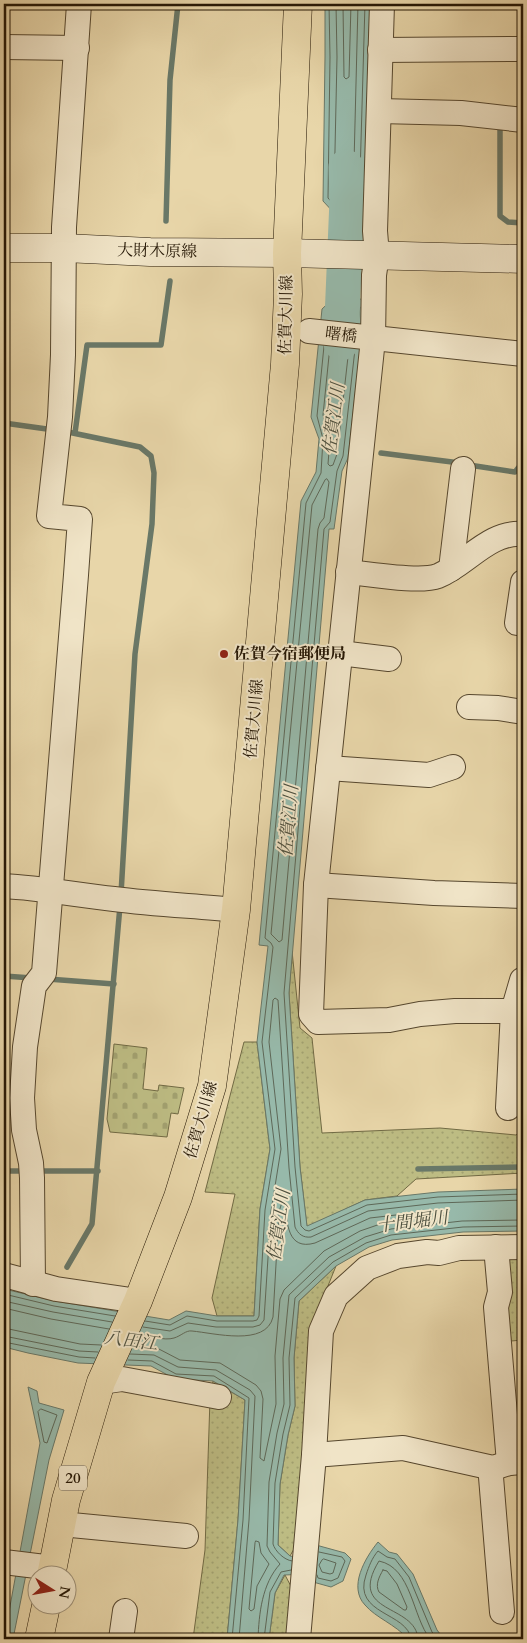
<svg xmlns="http://www.w3.org/2000/svg" width="527" height="1643" font-family="Cardo,'Noto Serif JP',serif">
<defs>
<pattern id="green-dots" width="8" height="8" patternUnits="userSpaceOnUse" patternTransform="scale(1.25)"><rect width="8" height="8" fill="#bdbc83"/><path d="M2 2h.1M6 6h.1" fill="none" stroke="#a2a170" stroke-width="1.8" stroke-linecap="round"/></pattern>
<pattern id="cemetery-stones" width="16" height="16" patternUnits="userSpaceOnUse" patternTransform="scale(1.25)"><rect width="16" height="16" fill="#bdbc83"/><path d="M2 7V4a2 2 0 0 1 4 0v3zM10 15v-3a2 2 0 0 1 4 0v3z" fill="#a2a170"/></pattern>
</defs>
<rect width="100%" height="100%" fill="#e8d6a9"/>
<filter id="stains"><feTurbulence type="fractalNoise" baseFrequency=".004" numOctaves="4"/><feColorMatrix values="0 0 0 0 .2 0 0 0 0 .09 0 0 0 0 .02 0 0 0 .5 -.17"/></filter>
<radialGradient id="worn" r=".72"><stop offset=".6" stop-color="#630" stop-opacity="0"/><stop offset="1" stop-color="#630" stop-opacity=".3"/></radialGradient>
<g fill="url(#green-dots)" stroke="#716a44">
<path d="M292,951L300,1028L312,1038L322,1133L440,1128L516,1135L523,1130V1173L416,1179L397,1196L365,1200L307,1227L300,1167L289,993Z"/>
<path d="M244,1042H257L270,1149L260,1209L254,1316H217L212,1298L235,1194L205,1192Z"/>
<path d="M523,1253V1340L511,1341L503,1254Z"/>
<path d="M336,1266L313,1323L301,1537L290,1556L278,1545L280,1484L288,1435L295,1406L294,1358L299,1301Z"/>
<path d="M213,1381L245,1400L238,1520L227,1639H193L205,1550L210,1399Z"/>
<path d="M285,1575L294,1592L290,1639H269L275,1593Z"/>
</g>
<path fill="url(#cemetery-stones)" stroke="#716a44" d="M114,1044L147,1048L143,1089L158,1091L159,1085L184,1088L178,1114L171,1113L167,1137L110,1132L107,1119Z"/>
<g fill="#97b9aa" stroke="#697868">
<path d="M325,4H370L364,218L336,215L323,201L325,57Z"/>
<path d="M337,295L358,296L365,305L348,458L342,471L334,529H329L289,993L300,1167L307,1226L365,1200L438,1192L523,1189V1231L463,1232L392,1240L369,1247L336,1266L299,1301L294,1358L295,1406L288,1435L280,1484L278,1545L290,1556L310,1559L316,1545L345,1553L351,1559L343,1581L331,1587L313,1582L311,1574L284,1575L275,1593L269,1639H227L238,1520L245,1400L213,1381L175,1379L151,1366L78,1363L28,1353L4,1347V1289L55,1301L169,1320L186,1311L217,1316H254L260,1209L270,1149L257,1042L268,946L259,945L301,501L316,472L319,439L311,417L322,309Z"/>
<path d="M28,1387L37,1391L39,1403L64,1410L49,1460L13,1639H4L40,1443Z"/>
<path d="M378,1542L389,1552L397,1554L413,1574L437,1630L444,1639H408C395,1624 376,1618 365,1605C348,1587 365,1558 378,1542Z"/>
</g>
<g fill="none" stroke-linecap="round" stroke-linejoin="round">
<g stroke="#5e6858" stroke-width="1">
<path d="M329,4L330,57L328,198L339,210L356,212L359,210L365,4"/>
<path d="M336,4L337,57L334,196L341,204L350,205L353,203L358,4"/>
<path d="M343,4L344,77L346,79L349,77L351,4"/>
<path d="M326,320L327,311L339,300L355,301L360,307L358,323"/>
<path d="M330,346L323,415L330,438L328,464L330,466L333,465L337,454L349,348"/>
<path d="M355,349L343,456L337,471L330,522L324,529L284,993L295,1167L301,1226L305,1230L309,1231L367,1205L438,1197L523,1194"/>
<path d="M327,479L329,482L324,518L320,523L318,529L282,940L279,942L271,934L312,505L325,480Z"/>
<path d="M4,1294L54,1306L115,1316"/>
<path d="M4,1301L53,1312L112,1322"/>
<path d="M4,1308L51,1319L109,1329"/>
<path d="M145,1321L170,1325L187,1316L217,1321H253L257,1320L259,1316L265,1210L275,1149L262,1042L273,947L271,943L265,938L306,503L321,473L323,439L317,416L324,346"/>
<path d="M143,1327L170,1331L188,1323L216,1327H253L260,1325L264,1320L271,1211L281,1149L269,1042L273,1000L275,998L278,1000L289,1168L295,1227C298,1234 303,1238 311,1237L368,1211L438,1203L523,1200"/>
<path d="M4,1328L80,1344L101,1345"/>
<path d="M4,1336L79,1351L98,1352"/>
<path d="M4,1342L79,1357L95,1358"/>
<path d="M134,1346L157,1348L180,1360L220,1363L256,1385L261,1391L263,1399L260,1458L264,1461L276,1404L275,1356L280,1299L284,1290L324,1251L360,1231L389,1221L448,1215L449,1212L439,1210L370,1218L315,1243C287,1251 287,1222 285,1203L282,1202L279,1212L273,1317C266,1347 214,1333 192,1331C186,1330 181,1336 174,1338C164,1341 150,1336 140,1334"/>
<path d="M130,1354L154,1355L178,1367L216,1370L250,1390L255,1396L249,1520L239,1639"/>
<path d="M128,1360L152,1361L176,1374L214,1376L249,1398L243,1520L232,1639"/>
<path d="M41,1409L57,1415L47,1443L44,1442L38,1412Z"/>
<path d="M256,1541L259,1542L261,1553L269,1564L257,1586L254,1609L251,1611L249,1609L255,1543Z"/>
<path d="M324,1559L336,1563L333,1573L330,1574L322,1572L319,1565L322,1560Z"/>
<path d="M292,1561C284,1560 275,1551 273,1544L275,1483L283,1434L290,1405L289,1358L295,1298L333,1262L366,1243L391,1235L463,1227L523,1226"/>
<path d="M383,1570L387,1571L397,1584L407,1607L406,1610H404L379,1592C375,1585 379,1577 383,1570Z"/>
<path d="M317,1575L318,1578L331,1581L338,1578L345,1561L342,1557L319,1552"/>
<path d="M258,1639C259,1613 262,1584 280,1564L270,1552L267,1546L269,1482L277,1433L284,1404L283,1358L289,1295L329,1257L365,1237L391,1229L462,1221L523,1220"/>
<path d="M264,1639L270,1592L281,1572L291,1570"/>
<path d="M411,1639C408,1612 352,1615 366,1575C369,1566 372,1558 378,1551L387,1557L395,1559L409,1577L432,1632L438,1639"/>
<path d="M418,1639C416,1603 346,1615 379,1561C412,1568 412,1616 430,1639"/>
</g>
<g stroke="#697868" stroke-width="5.5">
<path d="M500,125V216L508,222L523,223"/>
<path d="M166,221L170,80L178,4"/>
<path d="M4,423L54,430"/>
<path d="M63,431L140,447L151,456L154,473L152,524L135,654L121,894"/>
<path d="M75,433L87,345H161L170,281"/>
<path d="M381,453L460,463"/>
<path d="M469,465L515,472L523,462"/>
<path d="M4,976L32,978"/>
<path d="M48,979L114,984"/>
<path d="M418,1169L523,1167"/>
<path d="M4,1171H25"/>
<path d="M37,1171H98"/>
<path d="M67,1267L92,1224L120,906"/>
</g>
<path stroke="#97b9aa" stroke-width="35" d="M341,343L347,200L346,167"/>
<g stroke="#56472e" stroke-width="26">
<g id="street">
<path d="M382,4L375,231L377,255L374,275L373,339L316,885L311,1014L318,1022L389,1020L420,1014L455,1011H513"/>
<path d="M4,47L77,48"/>
<path d="M380,50L523,49"/>
<path d="M379,111L461,113L523,120"/>
<path d="M309,331L523,354"/>
<path d="M451,569L463,469"/>
<path d="M348,572C370,574 419,583 438,576C467,564 489,531 523,534"/>
<path d="M517,623L523,582"/>
<path d="M340,653L389,659"/>
<path d="M469,707L498,708L523,712"/>
<path d="M328,768L429,775L453,767"/>
<path d="M316,885L434,893L523,896"/>
<path d="M4,886C41,888 77,895 114,899C154,904 195,906 236,910"/>
<path d="M508,1108L513,1011L522,980"/>
<path d="M496,1247L500,1292L496,1307L509,1463"/>
<path d="M4,1275L56,1289L138,1301"/>
<path d="M33,1284L32,1178L31,1163L24,1130L22,1098L25,1047L34,986L44,973L76,575L80,519L49,516L60,417L63,355L64,227L79,4"/>
<path d="M101,1382L122,1379L219,1397"/>
<path d="M314,1455L403,1448L493,1468L509,1463L523,1462"/>
<path d="M493,1468L491,1477L502,1612"/>
<path d="M61,1524L186,1536"/>
<path d="M4,1562L53,1568"/>
<path d="M121,1639L125,1611"/>
<path d="M298,1639L314,1455L321,1331L336,1296L367,1268L398,1256L427,1252L439,1253L459,1248L523,1247"/>
</g>
</g>
<g stroke="#251705" stroke-width="29">
<path id="secondary" d="M4,248H64L150,252L287,253L523,259"/>
</g>
<g stroke="#251705" stroke-width="29">
<g id="primary">
<path d="M51,1576L66,1500L101,1382L138,1301L178,1197L212,1086L236,910L285,364L288,294L287,253L298,4"/>
<path d="M39,1639L46,1606"/>
</g>
</g>
<use href="#street" stroke="#f0e4c7" stroke-width="24"/>
<use href="#secondary" stroke="#f0e4c7" stroke-width="28"/>
<use href="#primary" stroke="#e8d6a9" stroke-width="28"/>
</g>
<circle fill="#8f2418" stroke="#f0e4c7" stroke-width="2" cx="224" cy="654" r="5"/>
<g text-anchor="middle" dominant-baseline="central" stroke-width="4" stroke-linejoin="round" paint-order="stroke">
<rect fill="#f0e4c7" stroke="#62543f" stroke-width="1" x="59" y="1465.5" width="28" height="25" rx="4"/>
<g font-size="15" font-weight="bold" fill="#251705">
<text x="73" y="1478">20</text>
</g>
<g font-size="16" fill="#251705" stroke="#f0e4c7">
<text transform="translate(157 251) rotate(1)">大財木原線</text>
<text transform="translate(286 315) rotate(-89)">佐賀大川線</text>
<text transform="translate(341 335) rotate(7)">曙橋</text>
<text transform="translate(254 719) rotate(-85)">佐賀大川線</text>
<text transform="translate(201 1120) rotate(-74)">佐賀大川線</text>
</g>
<g font-size="16" font-weight="bold" fill="#251705" stroke="#f0e4c7" text-anchor="start">
<text x="234" y="654">佐賀今宿郵便局</text>
</g>
<g font-size="18" font-style="italic" fill="#4d503f" stroke="#f0e4c7">
<text transform="translate(334 419) rotate(-83)">佐賀江川</text>
<text transform="translate(289 821) rotate(-85)">佐賀江川</text>
<text transform="translate(412 1222) rotate(-7)">十間堀川</text>
<text transform="translate(279 1225) rotate(-82)">佐賀江川</text>
<text transform="translate(131 1341) rotate(7)">八田江</text>
</g>
</g>
<rect width="527" height="1643" fill="none" stroke="#e8d6a9" stroke-width="20"/>
<rect x="5" y="5" width="517" height="1633" fill="none" stroke="#251705" stroke-width="2.5"/>
<rect x="10" y="10" width="507" height="1623" fill="none" stroke="#251705"/>
<g transform="translate(52 1590) rotate(101)"><circle r="24" fill="#f0e4c7" stroke="#9f9279"/>
<path d="M0-4L9 19L0 12L-9 19Z" fill="#8f2418"/>
<text y="-8" font-size="14" font-weight="bold" text-anchor="middle" fill="#251705">N</text>
</g>
<rect width="100%" height="100%" filter="url(#stains)"/>
<rect width="100%" height="100%" fill="url(#worn)"/>
</svg>
